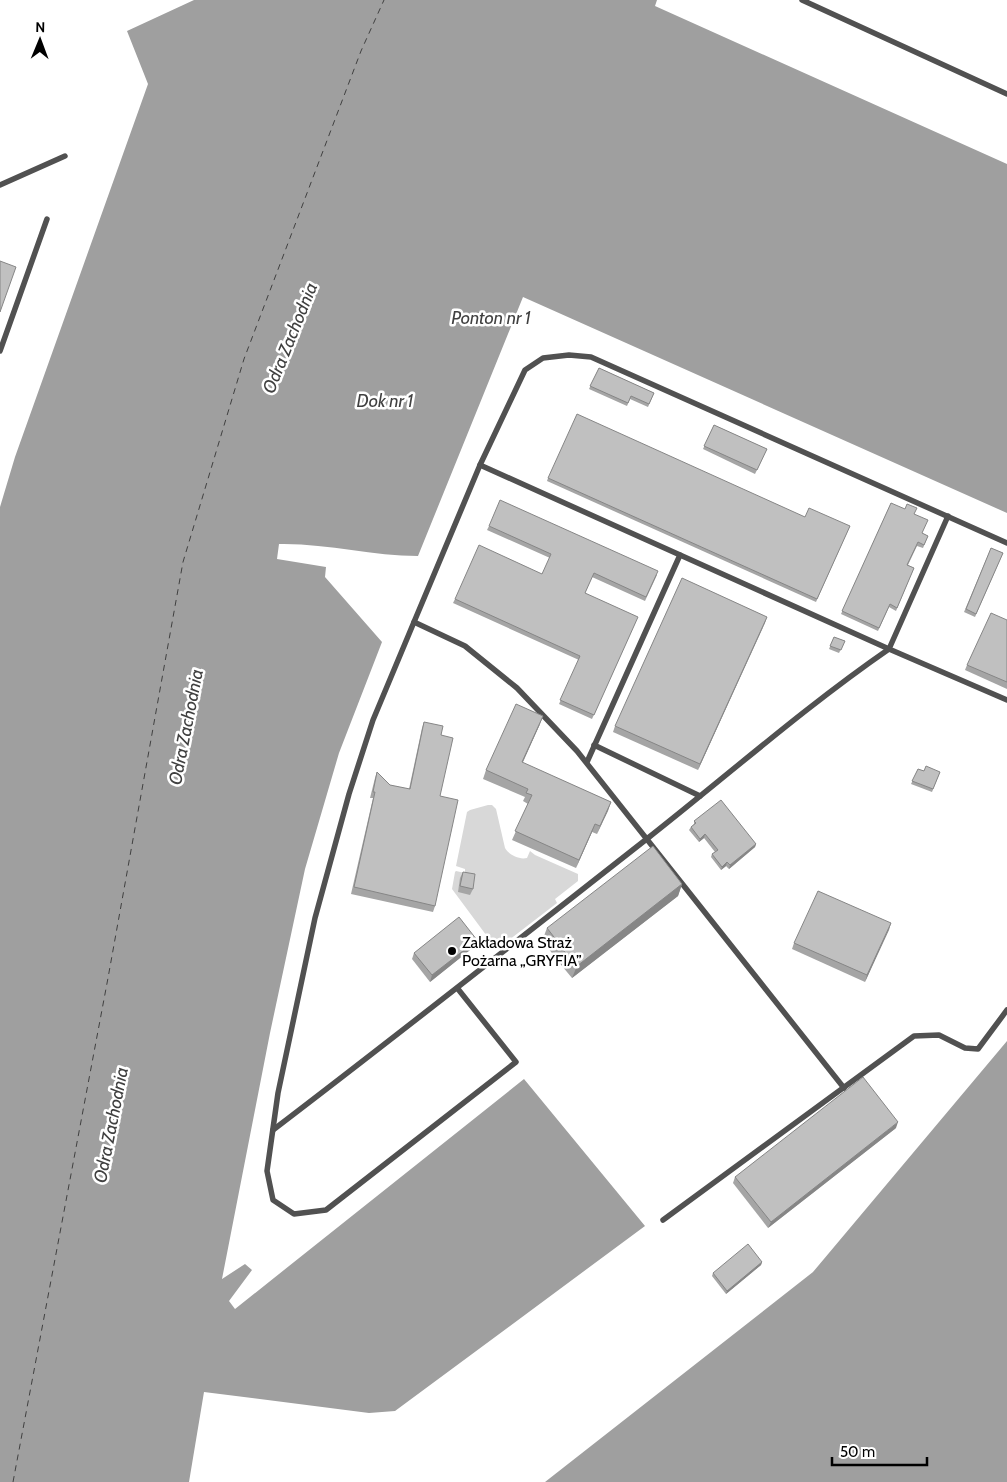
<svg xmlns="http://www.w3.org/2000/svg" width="1007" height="1482" font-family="Cabin,sans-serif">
<rect width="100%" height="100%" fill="#fff"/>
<path fill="#d8d8d8" d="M488,805H492L496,809L505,848C509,855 519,860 527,858L530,851L535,855L578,874V881L555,899L557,903L500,947H495L452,889L455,872L456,871L465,873V869L456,866L467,812L470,810Z"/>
<g fill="#9f9f9f">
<path d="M194,0H657L655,6L1007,164V513L523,297L418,556C372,556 326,543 279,544L277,559L326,567L325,577L382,642L339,753L305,869L270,1033L222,1279L245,1264L252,1270L229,1301L235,1309L524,1079L645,1226L395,1411L369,1413L204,1392L189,1482H0V507L15,457L148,84L127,31Z"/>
<path d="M1007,1041V1482H545L813,1272Z"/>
</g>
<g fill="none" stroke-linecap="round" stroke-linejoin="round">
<path stroke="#404040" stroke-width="1" stroke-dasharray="6 5" stroke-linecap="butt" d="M13,1482L108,978L183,562L244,359L361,51L384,0"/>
<g stroke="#515151" stroke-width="5.5">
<path d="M802,0L1007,94"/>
<path d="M0,185L65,156"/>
<path d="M0,351L47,219"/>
<path d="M948,516L889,649L1007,700"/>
<path d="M414,622L480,465L525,370L543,358L569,355L591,357L1007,543"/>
<path d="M594,745L700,796"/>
<path d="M587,762L680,555"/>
<path d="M458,989L516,1062L326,1210L294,1214L273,1200L267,1171L278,1093L315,918L349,794L373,720L414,622L465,646L517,688L577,751L844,1088"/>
<path d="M273,1130C399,1034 523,936 648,838C728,775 805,707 889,649L480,465"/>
<path d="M663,1220L914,1036L939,1035L965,1048L978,1049L1007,1010"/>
</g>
</g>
<g fill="#a5a5a5">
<path d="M599,368L654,393L648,407L630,399L627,406L589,389Z"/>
<path d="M714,425L767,449L755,474L703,449Z"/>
<path d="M548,478L805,517L850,526L816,602L547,481Z"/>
<path d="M891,503L922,533L928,536L923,548L917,546L908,565L914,568L896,611L889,607L878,631L841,614Z"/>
<path d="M489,526L657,575L645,601L592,577L585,593L636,621L592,719L559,704L579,660L453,603L455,599L542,574L550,558L487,530Z"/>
<path d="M991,548L1003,553L975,617L964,612Z"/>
<path d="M767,617L698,770L613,732L615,726Z"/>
<path d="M1007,620V689L965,670L967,665Z"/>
<path d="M834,637L845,641L839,653L829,649Z"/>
<path d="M424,722L441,735L440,796L435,906L433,912L351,894L373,798H370L375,778L377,772L390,785L409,789L422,728Z"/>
<path d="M540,724L522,763L611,802L597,834L592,832L576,868L512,840L528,804L523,801L525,797L483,779L486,770Z"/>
<path d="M918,769L924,771L940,772L932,792L911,784Z"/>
<path d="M694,821L756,844L755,847L729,869L726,866L721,870L711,857L712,854L715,852L704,838L699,842L689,830L691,827L694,824Z"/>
<path d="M463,872L473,889L470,895L458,892L460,878Z"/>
<path d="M682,884L678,896L572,978L552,954V953L542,941L547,928Z"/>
<path d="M891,923L865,982L792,949L794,943Z"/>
<path d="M475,946L430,982L412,959L414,953Z"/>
<path d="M896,1128L768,1228L733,1183L735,1177Z"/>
<path d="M762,1262L761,1265L726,1294L712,1276L713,1273Z"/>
</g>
<g fill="#868686">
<path d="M767,617L765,623L698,770L700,764Z"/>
<path d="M543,716L540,724L519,771L522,762Z"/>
<path d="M611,802L608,811L597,834L600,826Z"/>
<path d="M595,824L592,832L576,868L579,860Z"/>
<path d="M705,834L704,838L699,842L700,839Z"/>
<path d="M756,844L755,847L729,869L730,865Z"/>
<path d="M727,862L726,866L721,870L722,867Z"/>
<path d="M682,884L678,896L572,978L577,966Z"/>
<path d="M891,923L889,930L865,982L867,975Z"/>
<path d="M477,940L475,946L430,982L432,975Z"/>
<path d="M898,1122L896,1128L768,1228L771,1222Z"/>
<path d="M762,1262L761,1265L726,1294L727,1291Z"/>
</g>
<g fill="#c0c0c0" stroke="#868686">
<path d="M0,261L16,267L0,312Z"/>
<path d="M599,368L654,393L649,404L631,396L628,403L590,386Z"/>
<path d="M577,414L805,517L809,508L850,526L817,599L548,478Z"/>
<path d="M714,425L767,449L757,470L704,446Z"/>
<path d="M500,500L658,571L646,597L594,573L585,593L638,617L594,715L560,700L580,656L455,599L479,545L542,574L551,554L489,526Z"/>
<path d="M891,503L905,509L907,504L917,508L914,514L928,520L922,533L928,536L924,545L918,542L907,565L914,568L897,608L890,604L879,628L842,611Z"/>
<path d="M991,548L1003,553L976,614L966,609Z"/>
<path d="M682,578L767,617L700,764L615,726Z"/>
<path d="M991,613L1007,620V682L967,665Z"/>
<path d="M834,637L845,641L841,650L830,646Z"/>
<path d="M516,704L543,716L522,762L611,802L600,826L595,824L579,860L515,831L532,795L526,793L528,789L486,770Z"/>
<path d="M424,722L443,726L441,735L453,738L440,796L458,800L435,906L354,887L375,792H373L377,772L390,785L410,789Z"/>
<path d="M926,766L940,772L933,789L912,781L918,769L924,771Z"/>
<path d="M721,800L756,844L730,865L727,862L722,867L712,854L718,850L705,834L700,839L691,827L696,823L694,821Z"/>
<path d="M653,846L682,884L577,966L556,942L557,941L547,928Z"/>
<path d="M463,872L475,874L473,889L460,886Z"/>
<path d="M818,891L891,923L867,975L794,943Z"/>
<path d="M459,917L477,940L432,975L414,953Z"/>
<path d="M863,1077L898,1122L771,1222L735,1177Z"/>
<path d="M748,1244L762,1262L727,1291L713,1273Z"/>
</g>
<circle fill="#000" stroke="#fff" stroke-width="2" cx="452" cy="951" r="5"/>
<g text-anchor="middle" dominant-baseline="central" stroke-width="5" stroke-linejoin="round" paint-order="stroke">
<g font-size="16" fill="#000" stroke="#fff" text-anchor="start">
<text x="462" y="942">Zakładowa Straż<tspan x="462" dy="18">Pożarna „GRYFIA”</tspan></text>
</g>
<g font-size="18" font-style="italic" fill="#404040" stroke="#fff">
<text x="491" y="318">Ponton nr 1</text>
<text transform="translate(290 338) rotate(-68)">Odra Zachodnia</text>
<text x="385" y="401">Dok nr 1</text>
<text transform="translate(186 727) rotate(-79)">Odra Zachodnia</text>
<text transform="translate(111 1125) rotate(-79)">Odra Zachodnia</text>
</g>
</g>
<g transform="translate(40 40) rotate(1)" stroke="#ffffff" stroke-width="4" paint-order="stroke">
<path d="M0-4L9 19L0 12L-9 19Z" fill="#000000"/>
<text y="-8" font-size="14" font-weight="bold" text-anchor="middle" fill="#000000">N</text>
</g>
<path d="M832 1457v8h95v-8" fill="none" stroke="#000000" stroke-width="2.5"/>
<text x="840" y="1457" font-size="15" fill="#000000" stroke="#ffffff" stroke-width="4" paint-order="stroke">50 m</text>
</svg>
